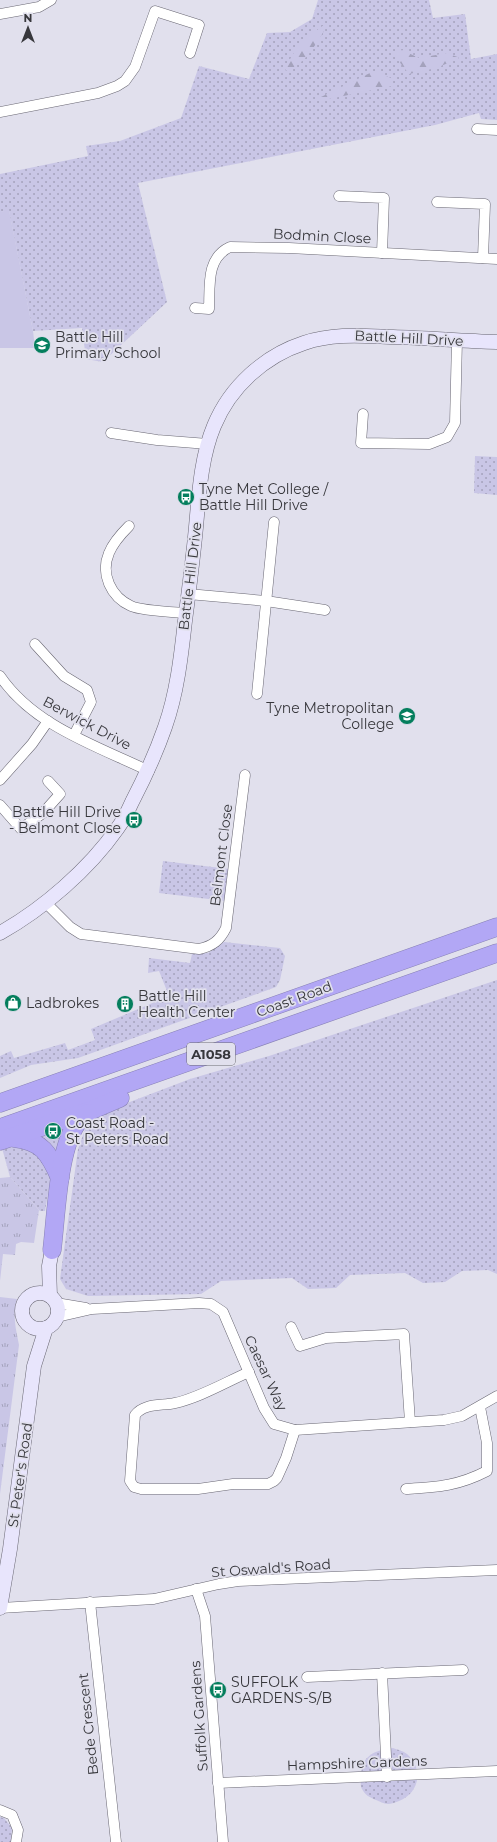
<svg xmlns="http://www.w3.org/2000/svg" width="497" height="1842" font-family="Montserrat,sans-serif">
<defs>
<pattern id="grass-dots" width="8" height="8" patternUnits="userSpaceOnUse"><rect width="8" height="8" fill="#c9c6e6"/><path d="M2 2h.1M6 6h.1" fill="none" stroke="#a4a2bc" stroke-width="1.8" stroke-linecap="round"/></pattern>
<pattern id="forest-firs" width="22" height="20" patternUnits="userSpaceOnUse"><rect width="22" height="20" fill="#c9c6e6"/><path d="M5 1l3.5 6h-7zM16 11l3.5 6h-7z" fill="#a4a2bc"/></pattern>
<pattern id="park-tufts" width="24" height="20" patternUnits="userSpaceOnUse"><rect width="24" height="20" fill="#c9c6e6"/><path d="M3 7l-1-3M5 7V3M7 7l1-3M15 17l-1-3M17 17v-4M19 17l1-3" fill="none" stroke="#a4a2bc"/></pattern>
</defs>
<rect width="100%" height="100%" fill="#e1e0ed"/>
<g fill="url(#grass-dots)">
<path d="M318,0H429L433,18L465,14L471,59L497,54V120L481,119L479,113L435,125L138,183L167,302L103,362L86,359L82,328L33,331L9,211L0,212V174L88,156L86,146L120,141L181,118L199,66L249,79L267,33L290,32L312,19Z"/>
<path d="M475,456L497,457V495L474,493Z"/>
<path d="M163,861L229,869L225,901L159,893Z"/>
<path d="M224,942L280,948L285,956L280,980L276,987L78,1058L31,1065L0,1078V1056L11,1051L14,1058L65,1043L68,1050L95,1040L91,1029L169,996L159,971L148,973L149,958L190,963L192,954L208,953Z"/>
<path d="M497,980V1274L488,1270L462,1271L445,1282L423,1283L405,1273L350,1275L336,1288L308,1289L292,1278L221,1281L201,1294L88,1296L66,1289L60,1279L78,1149L88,1121L114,1108L190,1079L269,1056Z"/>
<path d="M66,1124L61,1159L39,1135Z"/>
<path d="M20,1144L34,1148L52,1171L45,1211H40L10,1177L2,1148Z"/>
<path d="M393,1748C398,1750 405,1751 409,1756C424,1771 418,1794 399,1801C396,1802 391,1804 388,1804C384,1804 379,1801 376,1800C369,1797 365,1795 362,1789C360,1786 361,1781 361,1777C361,1756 374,1750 393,1748Z"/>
<path d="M0,1817L4,1818L12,1828L11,1842H0Z"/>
</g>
<g fill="url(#forest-firs)">
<path d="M331,20C318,39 308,64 285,71C294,45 310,35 331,20Z"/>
<path d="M402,50L419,58L447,53L460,58L436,68L409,74L394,55Z"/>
<path d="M374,71L393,79L392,86L319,101L321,97Z"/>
</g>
<g fill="url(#park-tufts)">
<path d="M10,1177L39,1210L34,1243L21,1242L16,1244L15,1255L3,1254L0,1281V1178Z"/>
<path d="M0,1297L17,1299C12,1315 16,1329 19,1345L0,1494Z"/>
</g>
<path fill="#c9c6e6" d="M9,210L33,331L35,348H0V212Z"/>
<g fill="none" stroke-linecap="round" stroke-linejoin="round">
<g stroke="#696773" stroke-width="11">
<g id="street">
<path d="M0,14L39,7L51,0"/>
<path d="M0,112L98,93L117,86L125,81L135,67L155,11L199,25L190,53"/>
<path d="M477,129L497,130"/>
<path d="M339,196L384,198L382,253"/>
<path d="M437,202L485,204L483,258"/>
<path d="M195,308L209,309C210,286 206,258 230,247L289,248L497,259"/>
<path d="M363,414L361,443L429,444L447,437L455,423L457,340"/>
<path d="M111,433L157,440L208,444"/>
<path d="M129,526C121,534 113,543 109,553C100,574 111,597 131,606C142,611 173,612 186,613"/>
<path d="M188,594L266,601L325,610"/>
<path d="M35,644L64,676L87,690L91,702L74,735"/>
<path d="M0,676C34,726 97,746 149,771"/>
<path d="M257,694L274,522"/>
<path d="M0,780L32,744L48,721"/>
<path d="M0,805L21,829L43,813L60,794L48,781"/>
<path d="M45,902L70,927L81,934L199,949C213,946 220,940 226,928L245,775"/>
<path d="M56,1303L86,1308"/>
<path d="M57,1317L92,1309L199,1303L211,1304L223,1312L264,1408L274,1424L295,1430L444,1420L462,1416L497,1396"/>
<path d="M291,1327L300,1346L326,1338L404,1334L410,1422"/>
<path d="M249,1372C226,1382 199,1398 175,1403C161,1406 144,1403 135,1415L130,1481L134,1487L141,1489H198L233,1484H268L274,1481L277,1478L286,1458L295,1430"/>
<path d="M406,1489C438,1487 458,1486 487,1471V1443L480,1407"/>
<path d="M196,1589L205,1616L223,1842"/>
<path d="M90,1602L116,1842"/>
<path d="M0,1608L154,1599L219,1584L238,1581L497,1570"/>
<path d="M382,1673L387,1777"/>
<path d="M307,1677L463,1670"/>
<path d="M218,1783L497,1771"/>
<path d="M0,1810L12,1815L18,1830L16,1842"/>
</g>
</g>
<g stroke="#696773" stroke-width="15">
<g id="secondary">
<path d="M0,933C43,909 89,869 117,829C123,821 128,811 132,802C145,777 156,753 165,727C177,693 181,657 185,621C189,590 193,559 196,527C199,494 201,457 214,426C230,387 264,356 304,343C334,333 363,336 393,337C428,338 462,341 497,342"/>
<circle cx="40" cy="1311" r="18"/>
<path d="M50,1296L49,1266L52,1250"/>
<path d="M0,1608L10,1549L34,1366L46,1328"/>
</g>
</g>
<g stroke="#8780b4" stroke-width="19">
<g id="highway">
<path d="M0,1103L497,927"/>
<path d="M0,1128L497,953"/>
<path d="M14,1138C42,1141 49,1153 60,1178"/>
<path d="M0,1141L92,1110L120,1098"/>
<path d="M52,1250C56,1217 58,1156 74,1128C77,1122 82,1117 88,1113"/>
</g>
</g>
<use href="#street" stroke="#fff" stroke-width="10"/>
<use href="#secondary" stroke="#e8e5fc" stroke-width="14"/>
<use href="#highway" stroke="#b2a7f5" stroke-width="18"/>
</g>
<defs>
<g id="school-disc" transform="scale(0.9)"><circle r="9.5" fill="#047e5d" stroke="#e1e0ed"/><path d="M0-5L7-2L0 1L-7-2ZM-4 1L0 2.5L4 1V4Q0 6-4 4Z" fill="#fff"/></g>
<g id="bus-disc" transform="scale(0.9)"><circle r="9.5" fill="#047e5d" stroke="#e1e0ed"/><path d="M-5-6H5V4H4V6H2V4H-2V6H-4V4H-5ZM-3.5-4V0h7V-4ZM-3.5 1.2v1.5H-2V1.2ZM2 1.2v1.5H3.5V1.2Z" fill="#fff"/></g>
<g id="university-disc" transform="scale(0.9)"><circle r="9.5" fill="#047e5d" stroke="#e1e0ed"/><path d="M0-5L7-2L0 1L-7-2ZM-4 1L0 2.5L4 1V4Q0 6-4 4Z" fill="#fff"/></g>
<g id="shop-disc" transform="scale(0.9)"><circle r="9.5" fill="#047e5d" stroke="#e1e0ed"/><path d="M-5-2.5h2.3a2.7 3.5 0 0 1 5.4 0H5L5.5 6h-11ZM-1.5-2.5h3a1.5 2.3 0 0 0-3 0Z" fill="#fff"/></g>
<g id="building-disc" transform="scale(0.9)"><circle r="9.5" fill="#047e5d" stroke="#e1e0ed"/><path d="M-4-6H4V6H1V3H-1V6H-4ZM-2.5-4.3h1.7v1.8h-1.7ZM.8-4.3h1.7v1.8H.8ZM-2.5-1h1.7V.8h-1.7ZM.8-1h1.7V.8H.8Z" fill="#fff"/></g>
</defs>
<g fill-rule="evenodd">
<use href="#school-disc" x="42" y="345"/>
<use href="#bus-disc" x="186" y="497"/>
<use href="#university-disc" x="407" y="716"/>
<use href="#bus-disc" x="134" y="820"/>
<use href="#shop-disc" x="13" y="1003"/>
<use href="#building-disc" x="125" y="1004"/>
<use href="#bus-disc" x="53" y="1131"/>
<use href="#bus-disc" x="218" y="1690"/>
</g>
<g text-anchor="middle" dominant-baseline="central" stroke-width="3.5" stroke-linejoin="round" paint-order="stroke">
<rect fill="#e1e0ed" stroke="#6a6a71" stroke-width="1" x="187" y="1043" width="48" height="22" rx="3"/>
<g font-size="13" font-weight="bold" fill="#37373c">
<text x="211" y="1054">A1058</text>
</g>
<g font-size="14" fill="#37373c" stroke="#e1e0ed">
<text transform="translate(322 236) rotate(3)">Bodmin Close</text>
<text transform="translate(409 338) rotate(3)">Battle Hill Drive</text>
<text transform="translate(190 576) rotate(-83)">Battle Hill Drive</text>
<text transform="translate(87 723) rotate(28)">Berwick Drive</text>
<text transform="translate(221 855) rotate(-83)">Belmont Close</text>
<text transform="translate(294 999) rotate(-20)">Coast Road</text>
<text transform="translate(266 1373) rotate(65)">Caesar Way</text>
<text transform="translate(20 1475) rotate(-82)">St Peter's Road</text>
<text transform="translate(271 1568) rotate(-4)">St Oswald's Road</text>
<text transform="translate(199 1716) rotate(-94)">Suffolk Gardens</text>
<text transform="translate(88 1724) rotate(-96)">Bede Crescent</text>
<text transform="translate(357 1763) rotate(-2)">Hampshire Gardens</text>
</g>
<g font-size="14" fill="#37373c" stroke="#e1e0ed" text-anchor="start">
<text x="55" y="337">Battle Hill<tspan x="55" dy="16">Primary School</tspan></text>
<text x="199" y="489">Tyne Met College /<tspan x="199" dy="16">Battle Hill Drive</tspan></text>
<text x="394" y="708" text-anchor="end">Tyne Metropolitan<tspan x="394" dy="16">College</tspan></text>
<text x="121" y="812" text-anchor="end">Battle Hill Drive<tspan x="121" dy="16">- Belmont Close</tspan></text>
<text x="138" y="996">Battle Hill<tspan x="138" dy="16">Health Center</tspan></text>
<text x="26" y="1003">Ladbrokes</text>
<text x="66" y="1123">Coast Road -<tspan x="66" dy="16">St Peters Road</tspan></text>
<text x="231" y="1682">SUFFOLK<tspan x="231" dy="16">GARDENS-S/B</tspan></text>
</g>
</g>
<g transform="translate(28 28)" stroke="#e1e0ed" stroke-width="3" paint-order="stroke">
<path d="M0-3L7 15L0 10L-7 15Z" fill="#37373c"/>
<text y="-6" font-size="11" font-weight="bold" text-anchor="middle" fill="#37373c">N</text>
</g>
</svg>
